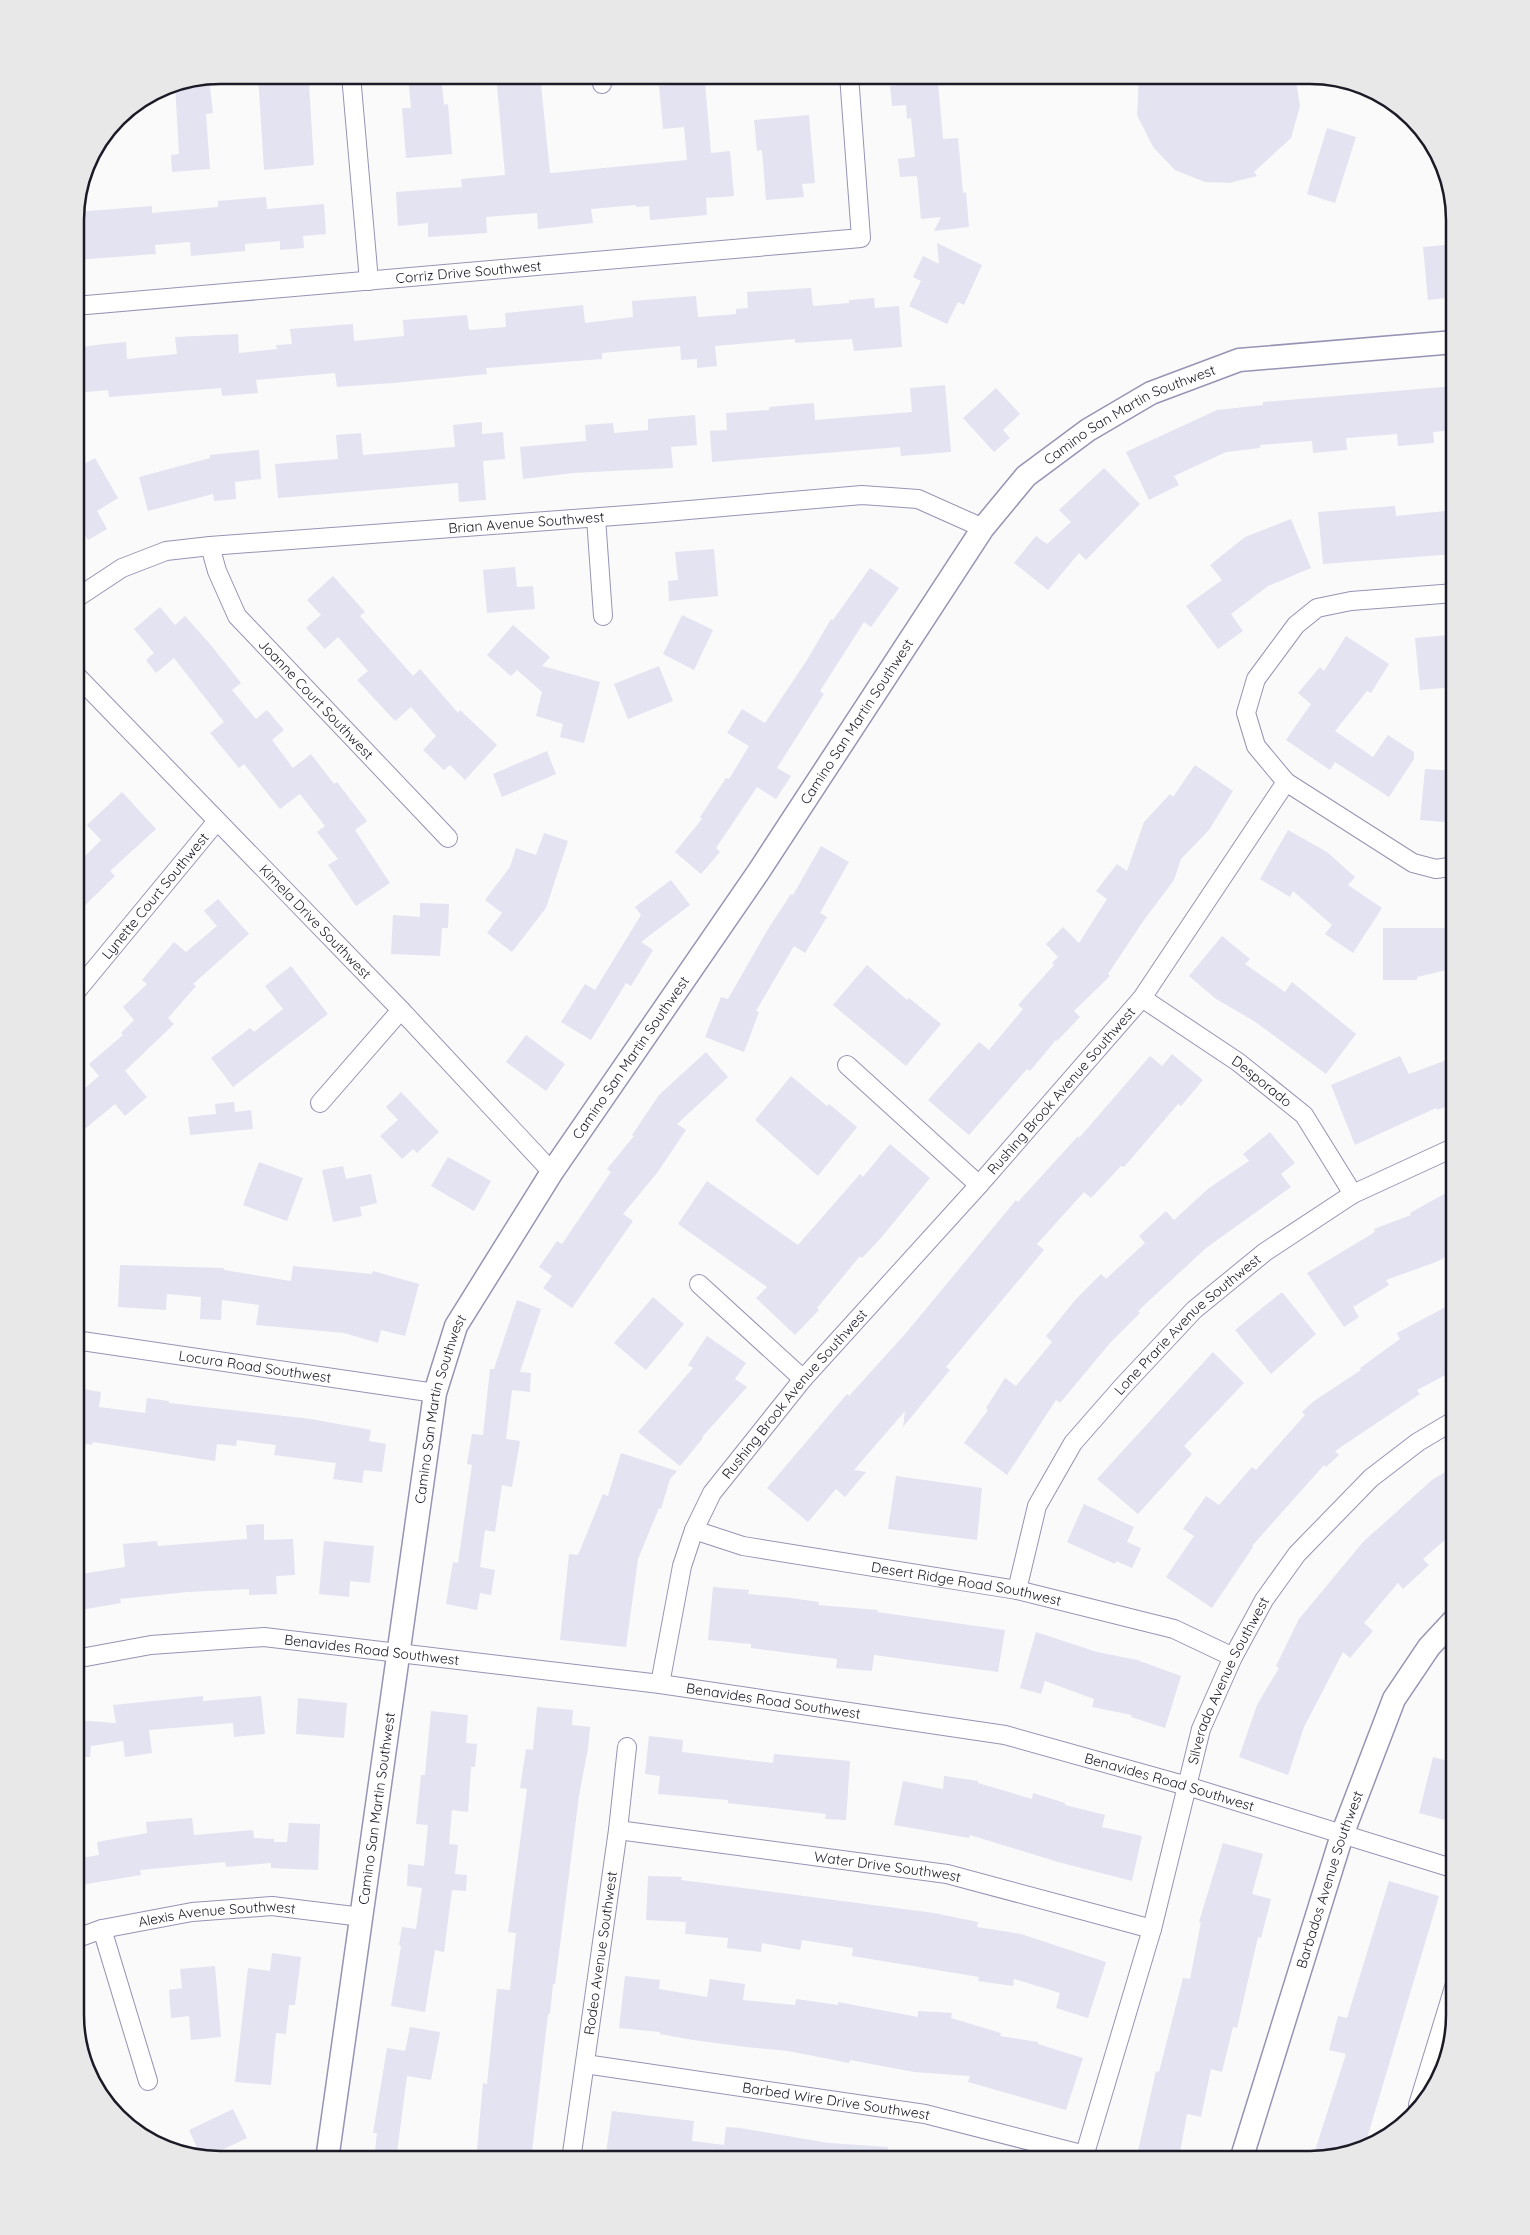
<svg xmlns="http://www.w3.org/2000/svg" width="1530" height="2235" font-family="Quicksand,sans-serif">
<rect width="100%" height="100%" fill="#fafafa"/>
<g fill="#e3e3f2">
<path d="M258,75H297L298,84H309L314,165L264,170Z"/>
<path d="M408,75H441L444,105L448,104L452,154L406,158L402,108H411Z"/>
<path d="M496,75H540L550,173H552L687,160L684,127L663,129L659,86L705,82L711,153L730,151L734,196L706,198L707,215L650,220L649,206L636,207V205L591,209L593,223L538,229L537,213L486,217L487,233L428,237V223L398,226L396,192L462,187L461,179L505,175Z"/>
<path d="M1139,75H1295L1300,106L1291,138L1254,172L1257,176L1229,183L1205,182L1175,170L1153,147L1137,115Z"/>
<path d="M209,77L213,113L206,114L210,169L172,172L171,155L179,154L175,84Z"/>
<path d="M938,82L943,139L958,138L963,193L966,192L969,227L934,231L941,217L921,219L917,176L900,177L898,159L915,157L911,118L907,119L906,105L892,106L890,86Z"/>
<path d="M809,115L815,183L802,184L804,197L766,200L762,150L757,151L754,120Z"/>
<path d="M1327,128L1356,137L1335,203L1307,194Z"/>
<path d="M266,197L267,209L324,204L326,234L303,236L304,248L280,250V241L245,244V251L191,256L190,242L155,245L156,254L75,260V212L152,206V213L218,207V201Z"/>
<path d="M937,243L982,265L964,305L958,302L947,324L909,306L921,281L913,277L923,256L939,264Z"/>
<path d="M1455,244V297L1428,300L1423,247Z"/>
<path d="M811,288L813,306L849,303V300L874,298L875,308L899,306L902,347L854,351L852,339L795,343V339L715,346L717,366L697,368V359L681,360L680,346L602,353V359L486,368L487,374L393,383L337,387L335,373L256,380L258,393L222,396L221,388L109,397L108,390L75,393V348L104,344L126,342L127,359L177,354L175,337L238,334L239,353L277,349L276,345L292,344L290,329L353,324L354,341L404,336L403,320L467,315L469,330L506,327L505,313L583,305L585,323L633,317L632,301L696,296L698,317L736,314V309L748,308L747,292Z"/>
<path d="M945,385L951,452L901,456L900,447L712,462L710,431L727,430L726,413L769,410V407L814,403L815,420L912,412L910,388Z"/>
<path d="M1455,386V430L1433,432L1434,443L1398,446L1397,434L1346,438L1347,450L1313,453L1312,441L1260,445V448L1226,452L1174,476L1179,485L1149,500L1126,452L1217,410L1263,405V402Z"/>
<path d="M996,388L1020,414L1003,430L1010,438L994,452L963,418Z"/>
<path d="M695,415L697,445L671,447L673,468L573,473L523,479L520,447L586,441L585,425L613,423L614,433L648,430V419Z"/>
<path d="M482,422V434L503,432L505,459L483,461L486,500L459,502L458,483L278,498L275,464L338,459L336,435L361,433L363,455L455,447L453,425Z"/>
<path d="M259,450L261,479L235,482L236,499L214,501L213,494L148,511L139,477L210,458V455Z"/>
<path d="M95,458L118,498L97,511L107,529L88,540L75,517V469Z"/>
<path d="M1104,468L1140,504L1086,560L1079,553L1048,590L1014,563L1036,536L1047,544L1071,522L1059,510Z"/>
<path d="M1395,506L1396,516L1455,510V554L1323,564L1318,512Z"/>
<path d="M1291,519L1311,568L1268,586L1231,614L1243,631L1218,649L1186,606L1222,580L1210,565L1245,537Z"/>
<path d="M714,549L718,596L669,601L668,581L678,580L675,552Z"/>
<path d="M515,567L517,587L533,586L535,609L487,613L483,570Z"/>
<path d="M870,568L899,588L871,627L864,622L820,691L824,694L777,768L791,776L776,799L757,787L716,848L720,852L701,874L675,852L702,819L700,817L726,778L729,779L749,746L727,733L742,709L765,723L807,660L831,619L833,620Z"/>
<path d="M333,576L365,612L360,616L413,676L420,669L458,713L460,710L497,745L465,780L450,765L444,770L423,750L436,736L411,707L395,721L357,680L368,671L338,637L325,649L306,628L321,615L307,600Z"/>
<path d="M160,607L175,625L185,616L210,644L241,683L232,690L256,719L267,710L284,730L272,740L293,768L311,754L334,784L337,782L367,821L355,830L390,883L356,906L328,865L338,859L317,832L325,826L300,794L280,809L244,764L239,768L210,733L224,722L174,658L156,673L146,660L154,653L134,629Z"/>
<path d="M682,615L713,630L694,670L663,654Z"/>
<path d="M513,625L550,657L542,666L600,682L584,743L560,737L563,724L536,716L542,692L517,670L511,676L487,655Z"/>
<path d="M1450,635L1455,687L1420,690L1415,638Z"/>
<path d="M1346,636L1389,664L1371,693L1367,691L1335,731L1373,757L1388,735L1414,752V759L1389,797L1335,762L1330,770L1286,740L1311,704L1298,693L1320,667L1324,671Z"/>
<path d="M659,666L673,701L628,719L614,684Z"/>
<path d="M547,751L556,774L502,797L493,774Z"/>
<path d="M1195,765L1233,791L1209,830L1181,859L1174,880L1144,920L1108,974L1110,976L1074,1011L1080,1017L1057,1041L1056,1040L1030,1071L1027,1069L969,1135L928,1100L979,1042L989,1050L1023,1009L1018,1005L1054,965L1052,963L1058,957L1046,944L1063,927L1079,943L1107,899L1096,891L1117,864L1127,871L1144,822L1170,794L1173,797Z"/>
<path d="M1425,769L1455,771V823L1420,820Z"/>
<path d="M122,792L156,829L110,871L115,876L75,915V866L101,840L87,825Z"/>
<path d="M1288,830L1327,852L1355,877L1348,885L1382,908L1353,953L1325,934L1332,925L1293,891L1290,897L1260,879Z"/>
<path d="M544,833L568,841L546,908L512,952L487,933L502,913L485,900L510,867L516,848L536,855Z"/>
<path d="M821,846L849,862L820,913L827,917L805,953L794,946L756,1011L759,1012L744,1052L705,1037L721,997L728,999L768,929L791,894L793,895Z"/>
<path d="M671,880L690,905L641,942L653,950L631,986L626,983L591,1040L561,1022L585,984L595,990L641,915L635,907Z"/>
<path d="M218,899L249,934L193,984L196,986L168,1018L174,1024L125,1071L147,1097L125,1116L115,1104L75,1137V1097L99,1076L89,1064L123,1035L121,1033L134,1020L123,1007L147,984L142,980L174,942L186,952L217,926L204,911Z"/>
<path d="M420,903L449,904L448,928H442L440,956L391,954L393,915L420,917Z"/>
<path d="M1383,928H1455V968L1417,977V980H1383Z"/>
<path d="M1222,936L1250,959L1245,964L1285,992L1292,982L1356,1034L1326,1074L1254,1021L1216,999L1189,976Z"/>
<path d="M867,965L907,1000L909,998L941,1024L906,1066L833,1005Z"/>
<path d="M291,966L328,1014L233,1087L211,1058L250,1028L254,1032L283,1009L265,986Z"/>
<path d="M526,1035L565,1064L546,1091L506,1062Z"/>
<path d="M706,1052L728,1077L677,1124L686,1130L657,1173L623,1214L633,1221L572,1308L543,1288L552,1276L539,1267L557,1241L562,1244L611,1172L607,1169L634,1136L632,1135L659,1095Z"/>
<path d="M1172,1054L1203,1080L1181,1106L1178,1104L1124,1167L1121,1166L1091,1198L1084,1192L1037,1244L1044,1250L946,1367L950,1370L903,1427L905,1411L854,1470L866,1472L845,1497L836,1489L808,1522L767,1488L847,1394L849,1396L906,1333L1016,1200L1018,1202L1078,1136L1079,1138L1150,1056L1162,1066Z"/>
<path d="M1400,1056L1409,1074L1455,1057V1104L1437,1110L1436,1108L1355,1145L1331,1085Z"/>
<path d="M791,1076L827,1106L829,1104L857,1127L818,1176L755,1120Z"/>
<path d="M401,1092L439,1132L417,1153L413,1149L402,1159L380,1136L398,1120L386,1107Z"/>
<path d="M234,1102L235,1112L251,1110L253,1129L190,1135L188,1117L216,1114L215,1104Z"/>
<path d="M1270,1132L1295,1163L1281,1174L1291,1187L1206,1248L1138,1311L1140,1313L1110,1343L1060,1403L1056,1400L1007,1475L964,1443L988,1410L986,1408L1005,1378L1016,1386L1052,1342L1046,1336L1076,1299L1101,1274L1106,1279L1145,1243L1139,1236L1166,1211L1174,1220L1209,1188L1249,1161L1243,1154Z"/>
<path d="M890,1144L930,1178L881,1238L862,1258L860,1256L817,1308L819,1310L795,1335L756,1298L767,1287L678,1224L707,1181L798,1245L860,1174L863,1177Z"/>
<path d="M448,1157L491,1181L474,1211L431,1186Z"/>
<path d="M259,1162L303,1178L287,1221L243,1205Z"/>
<path d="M343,1166L346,1179L371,1174L377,1203L360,1207L362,1216L333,1222L322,1170Z"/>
<path d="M1455,1188V1252L1436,1262L1386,1280L1389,1285L1353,1307L1359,1317L1344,1327L1307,1273L1375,1232L1374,1229L1411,1215L1410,1213Z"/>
<path d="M120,1265L224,1268V1270L291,1281L293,1266L372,1274L373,1271L419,1284L405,1336L381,1330L378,1343L344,1333L256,1325L259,1305L222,1300L221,1320L200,1319L201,1297L167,1294L166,1310L118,1307Z"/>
<path d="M1282,1292L1316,1334L1271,1374L1235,1330Z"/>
<path d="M653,1297L684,1324L646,1370L614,1343Z"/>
<path d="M517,1300L541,1309L520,1372L531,1373L530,1392L512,1390L506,1439L520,1441L512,1487L502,1485L495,1532L485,1530L480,1567L495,1570L491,1595L480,1593L477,1610L446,1604L453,1562L458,1563L472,1465L467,1464L472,1434L483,1435L490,1369H494Z"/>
<path d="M1455,1302V1370L1417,1390L1420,1394L1335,1451L1339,1455L1326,1467L1324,1465L1252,1546L1253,1547L1212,1608L1166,1577L1194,1536L1183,1529L1206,1496L1219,1505L1252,1467L1256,1470L1305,1415L1302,1412L1314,1401L1361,1370L1360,1368L1400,1339L1397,1333Z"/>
<path d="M707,1336L746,1363L735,1379L747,1387L702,1437L703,1438L680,1466L638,1432L693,1368L688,1365Z"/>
<path d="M1213,1352L1244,1383L1184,1446L1192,1454L1138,1514L1097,1479Z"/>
<path d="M77,1388L101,1392L99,1407L145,1413L147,1398L169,1401V1403L311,1419L371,1430L369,1441L386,1444L382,1472L364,1470L362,1483L333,1479L336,1463L274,1455L276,1445L237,1440L236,1446L217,1444L215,1461L93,1442L92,1445L75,1442Z"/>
<path d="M621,1453L677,1471L670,1479L661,1509L659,1508L638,1559L626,1647L560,1640L569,1554L578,1555L603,1494L608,1496Z"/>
<path d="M1455,1466V1531L1423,1559L1429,1565L1403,1589L1398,1583L1364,1623L1373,1631L1350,1658L1343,1652L1304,1727L1288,1775L1239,1757L1257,1705L1279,1668L1276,1666L1299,1619L1363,1542L1432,1480Z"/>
<path d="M896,1476L982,1488L977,1540L888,1529Z"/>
<path d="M1084,1504L1134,1527L1127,1542L1141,1548L1132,1568L1116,1561L1115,1564L1067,1542Z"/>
<path d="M264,1524V1540L293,1539L295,1575L276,1576L277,1594L249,1595V1589L187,1592L120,1599L121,1603L75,1611V1575L125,1567L123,1544L157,1541L158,1546L247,1539L246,1525Z"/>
<path d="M324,1541L374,1546L370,1583L350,1581L349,1597L319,1594Z"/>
<path d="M713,1587L749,1590L748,1594L791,1598L819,1602L818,1605L878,1610L877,1612L1005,1630L998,1672L874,1655L872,1671L836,1668L837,1659L751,1648V1644L708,1640Z"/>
<path d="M1036,1632L1097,1652L1137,1660L1181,1676L1165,1728L1131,1717L1132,1715L1092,1707L1094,1699L1045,1681L1041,1694L1020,1688Z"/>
<path d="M203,1696V1701L261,1696L265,1734L234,1737L233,1723L149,1730L152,1753L125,1757L123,1741L91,1746L90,1757L75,1756V1720L116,1723L113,1705Z"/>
<path d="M298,1698L347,1703L344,1738L296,1734Z"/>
<path d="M537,1707L573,1710L572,1725L590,1727L588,1748L579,1796L555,1984H553L550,2014H548L531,2160H476L483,2083L487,2084L497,1989L510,1990L516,1933L508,1932L527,1789L520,1788L526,1749L533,1750Z"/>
<path d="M431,1711L468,1715L466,1743L477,1744L475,1767H471L468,1812L452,1810L449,1844L458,1845L455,1874L467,1875L466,1891L452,1890L444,1952L435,1950L425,2012L391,2006L401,1946L399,1945L402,1927L416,1929L422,1888L407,1886L408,1864L424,1866L428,1825L416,1824L421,1775H425Z"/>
<path d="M649,1736L683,1740L682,1752L773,1763L774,1754L850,1761L846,1820L825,1819L826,1814L728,1803V1800L658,1794L660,1776L645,1774Z"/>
<path d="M1433,1757L1455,1763V1811L1452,1822L1419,1813Z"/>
<path d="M944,1776L978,1781V1783L1032,1799L1033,1793L1065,1803V1805L1105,1815L1102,1827L1142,1836L1132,1881L1058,1862L970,1835L969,1838L894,1825L903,1781L943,1789Z"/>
<path d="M192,1818L194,1835L253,1830L254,1838L274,1839V1842H287L289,1823L320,1824L318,1870L271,1868V1863L226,1867L225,1862L140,1870L141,1875L75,1886V1859L99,1855L97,1842L147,1833L146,1822Z"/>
<path d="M1223,1843L1263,1854L1252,1894L1271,1899L1261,1938L1258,1937L1237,2028L1233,2027L1222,2072L1211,2069L1201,2117L1187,2114L1179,2158L1138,2151L1156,2071L1159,2072L1183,1978L1190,1979L1201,1922H1199Z"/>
<path d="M648,1876L682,1877L681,1880L934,1913L978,1922L977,1927L1021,1934L1106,1962L1088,2018L1056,2008L1060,1993L1014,1979L1013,1986L978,1981L979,1977L852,1956L853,1948L802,1940L800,1950L762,1943L761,1952L727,1948L728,1938L685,1934L686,1922L646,1920Z"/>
<path d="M1389,1881L1439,1896L1365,2145L1312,2160L1346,2054L1329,2050L1338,2016L1347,2018Z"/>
<path d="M272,1953L301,1957L295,2005H289L286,2034L276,2033L271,2085L235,2082L248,1968L270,1971Z"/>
<path d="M215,1966L221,2037L191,2040L189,2016L171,2018L169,1990L182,1988L180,1969Z"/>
<path d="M625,1976L660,1980L659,1989L707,1997L710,1979L745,1984L743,2000L795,2005L796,1999L838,2005V2002L918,2017V2011L952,2013L951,2018L1001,2033L1000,2036L1038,2042V2044L1083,2058L1066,2110L968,2082L970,2076L914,2072L850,2060L849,2063L788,2051L746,2047L693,2040L660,2034V2032L619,2028Z"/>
<path d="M410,2027L440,2032L431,2080L407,2076L396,2160H374L377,2133H373L387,2048L405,2051Z"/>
<path d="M233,2109L247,2138L205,2158L201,2156L189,2130Z"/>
<path d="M612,2111L694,2121L692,2141L724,2145L726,2127L740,2128L829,2143L888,2147L887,2160H605Z"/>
</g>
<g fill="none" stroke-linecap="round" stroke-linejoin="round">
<g stroke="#9594b4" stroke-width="20">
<g id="minor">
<path d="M351,75L369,281"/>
<path d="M601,75L602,84"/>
<path id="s1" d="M75,306L861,238L849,75"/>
<path d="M596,518L603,616"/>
<path id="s2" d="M210,546L217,571L237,616L448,838"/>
<path id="s3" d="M75,599L122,568L166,551L210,546L654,513L862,495L918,499L983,528"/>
<path id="s4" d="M75,674L401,1010L552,1172"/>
<path d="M1286,782L1413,863L1436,869L1455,866"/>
<path id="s5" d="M75,993L217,821"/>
<path id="s6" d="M1142,998L1238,1062L1304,1115L1353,1194"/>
<path d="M847,1065L979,1185"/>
<path d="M320,1103L401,1010"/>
<path d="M699,1284L803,1379"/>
<path id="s7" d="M75,1340L435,1393"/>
<path id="s8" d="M694,1530L743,1546L1017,1590L1174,1629L1233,1657"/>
<path id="s9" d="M1017,1590L1037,1506L1073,1443L1122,1387L1194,1310L1265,1252L1353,1194L1455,1147"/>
<path id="s10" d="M75,1659L151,1645L264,1637L660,1684L1005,1735L1187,1786L1455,1869"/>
<path id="s11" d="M660,1684L682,1566L694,1530L712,1493L803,1379L979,1185L1142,998L1286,782L1256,746L1246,713L1256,679L1296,625L1317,608L1351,601L1455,593"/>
<path id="s12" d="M618,1830L947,1874L1152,1929"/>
<path d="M102,1929L148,2081"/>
<path id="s13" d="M75,1939L102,1929L192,1912L272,1906L362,1917"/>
<path id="s14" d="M585,2064L925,2114L1085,2155"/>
<path d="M1418,2105L1455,1984"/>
<path id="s15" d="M571,2160L618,1830L627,1747"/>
<path id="s16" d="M1083,2160L1152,1929L1201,1729L1233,1657L1264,1600L1297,1554L1371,1478L1418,1442L1455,1420"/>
</g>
</g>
<g stroke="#9594b4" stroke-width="25">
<g id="tertiary">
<path id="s17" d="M327,2160L435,1393L456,1326L552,1172L759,871L983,528L1026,476L1088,430L1151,393L1239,360L1455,342"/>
<path id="s18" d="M1241,2160L1342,1835L1394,1699L1429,1647L1455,1619"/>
</g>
</g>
<use href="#minor" stroke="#fff" stroke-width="18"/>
<use href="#tertiary" stroke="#fff" stroke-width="22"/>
</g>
<g text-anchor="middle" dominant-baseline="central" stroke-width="4.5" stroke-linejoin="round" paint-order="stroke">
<g font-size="14" fill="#1b1a26" stroke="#fafafa">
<text stroke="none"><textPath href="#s1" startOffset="395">Corriz Drive Southwest</textPath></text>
<text stroke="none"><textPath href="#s17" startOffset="1990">Camino San Martin Southwest</textPath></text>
<text stroke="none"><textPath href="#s3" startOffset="465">Brian Avenue Southwest</textPath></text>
<text stroke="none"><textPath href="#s2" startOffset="190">Joanne Court Southwest</textPath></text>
<text stroke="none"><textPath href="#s17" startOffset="1570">Camino San Martin Southwest</textPath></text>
<text stroke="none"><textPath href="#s5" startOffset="126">Lynette Court Southwest</textPath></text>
<text stroke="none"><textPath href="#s4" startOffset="345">Kimela Drive Southwest</textPath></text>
<text stroke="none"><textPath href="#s17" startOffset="1165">Camino San Martin Southwest</textPath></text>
<text stroke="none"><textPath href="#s6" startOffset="146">Desporado</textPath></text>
<text stroke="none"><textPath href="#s11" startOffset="732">Rushing Brook Avenue Southwest</textPath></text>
<text stroke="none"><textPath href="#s9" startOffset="324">Lone Prarie Avenue Southwest</textPath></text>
<text stroke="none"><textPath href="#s7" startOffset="182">Locura Road Southwest</textPath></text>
<text stroke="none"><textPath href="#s11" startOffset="328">Rushing Brook Avenue Southwest</textPath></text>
<text stroke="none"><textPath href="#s17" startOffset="760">Camino San Martin Southwest</textPath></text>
<text stroke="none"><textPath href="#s8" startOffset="278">Desert Ridge Road Southwest</textPath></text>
<text stroke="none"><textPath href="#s10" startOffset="299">Benavides Road Southwest</textPath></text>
<text stroke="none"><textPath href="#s16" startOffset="502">Silverado Avenue Southwest</textPath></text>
<text stroke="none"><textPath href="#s10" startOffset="704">Benavides Road Southwest</textPath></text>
<text stroke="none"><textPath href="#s10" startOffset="1109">Benavides Road Southwest</textPath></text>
<text stroke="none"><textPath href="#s17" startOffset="355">Camino San Martin Southwest</textPath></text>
<text stroke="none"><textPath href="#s12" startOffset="272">Water Drive Southwest</textPath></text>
<text stroke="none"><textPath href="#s18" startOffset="294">Barbados Avenue Southwest</textPath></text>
<text stroke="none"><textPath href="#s13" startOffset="145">Alexis Avenue Southwest</textPath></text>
<text stroke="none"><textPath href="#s15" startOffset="209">Rodeo Avenue Southwest</textPath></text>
<text stroke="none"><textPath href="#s14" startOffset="254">Barbed Wire Drive Southwest</textPath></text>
</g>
</g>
<path d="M0 0H1530V2235H0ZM220 84H1310A136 136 0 0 1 1446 220V2015A136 136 0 0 1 1310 2151H220A136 136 0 0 1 84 2015V220A136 136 0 0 1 220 84Z" fill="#e8e8e9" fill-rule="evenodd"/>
<path fill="none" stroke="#1b1a26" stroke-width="2.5" d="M220 84H1310A136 136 0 0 1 1446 220V2015A136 136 0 0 1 1310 2151H220A136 136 0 0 1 84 2015V220A136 136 0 0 1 220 84Z"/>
</svg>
